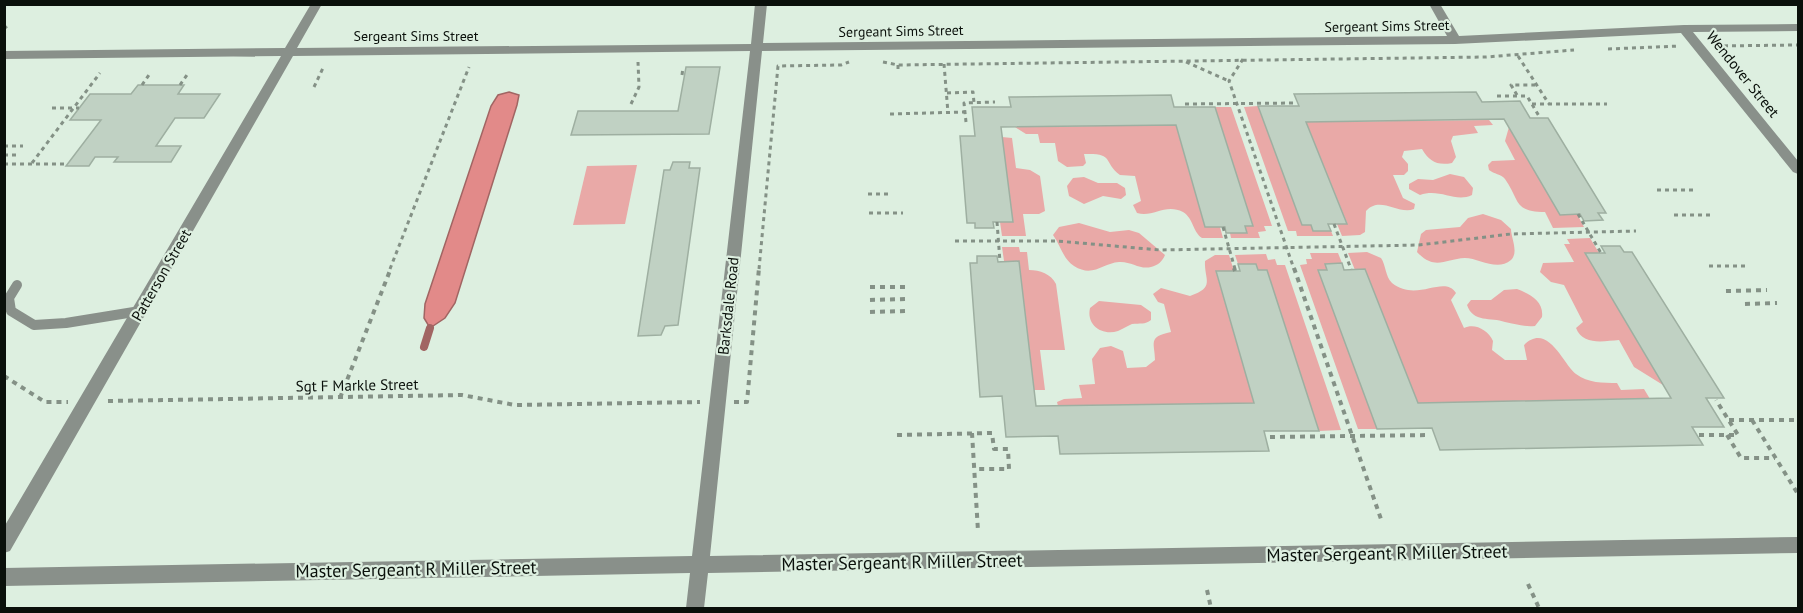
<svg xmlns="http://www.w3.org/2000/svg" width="1803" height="613" font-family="'PT Sans',sans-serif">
<rect width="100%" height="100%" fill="#ddefe0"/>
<g fill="#e9a9a7">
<path d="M1258,106L1302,225H1311L1313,231H1331L1333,236H1297L1296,231H1288L1244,107Z"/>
<path d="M1215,107H1231L1272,226H1264L1266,231L1258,232L1260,238H1231L1230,233H1246L1245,226H1253Z"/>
<path d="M1489,120L1493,125L1474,126L1478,133L1453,136L1451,141L1456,157L1452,163C1437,166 1429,161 1422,149L1404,151L1402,157L1408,164V171L1404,175H1393L1403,198L1415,204L1414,209C1398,215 1380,195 1366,211L1365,232L1360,235L1342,236L1337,224L1347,223L1306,122Z"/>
<path d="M1176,125L1205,227H1220L1223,238H1202C1192,231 1194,219 1183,212C1165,203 1153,218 1137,213L1133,205L1141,201L1135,176L1120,175C1102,161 1115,153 1084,154L1086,163L1083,166L1067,167L1058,161L1055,143H1040L1038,134H1026L1015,127Z"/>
<path d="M1509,127L1560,214H1577L1584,227L1553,228L1545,212C1513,212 1520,200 1505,179C1501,174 1494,174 1489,170L1488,165L1492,161L1515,160L1505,141Z"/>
<path d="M1002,137L1012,138L1016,168L1030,170L1040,176L1045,211L1039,214H1023L1026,236H1002L1000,222L1012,221Z"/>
<path d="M637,165L625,224L573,225L587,166Z"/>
<path d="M1450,174L1464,177L1473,188L1472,195C1455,203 1440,188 1420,195L1409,189V184L1418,179L1433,180Z"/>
<path d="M1084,177L1098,183H1117L1125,188L1126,195L1121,199L1103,196L1084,204L1069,196L1067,186L1073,178Z"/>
<path d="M1483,214L1501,220L1511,229C1511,238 1519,252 1511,260C1497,272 1479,258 1465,258C1445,259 1435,271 1417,252L1421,234L1426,230L1460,227L1468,218Z"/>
<path d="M1079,223L1110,232L1129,230L1139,233L1165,255C1162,262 1158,265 1151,267C1140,270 1131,261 1119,262C1103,263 1093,278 1074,266C1063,259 1061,246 1053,235L1059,227Z"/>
<path d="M1590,238L1599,253H1585L1663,385L1634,367L1619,340C1604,341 1583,346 1576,328L1583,322L1564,285L1551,282L1540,272L1543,263L1574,262L1564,244H1570L1567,239Z"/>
<path d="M1002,247H1019L1020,252H1027L1029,270C1040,270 1051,274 1056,284L1065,350H1040L1045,390H1034L1019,262L1004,261Z"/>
<path d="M1367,252L1381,258C1386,265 1385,276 1392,283C1417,303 1444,274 1456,293L1451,300L1464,328C1475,323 1488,330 1493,341L1492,350L1505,360H1527L1524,345C1548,321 1564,366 1576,374C1588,383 1603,383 1617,383L1621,390L1644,389L1650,399L1418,403L1365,270H1355L1348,253Z"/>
<path d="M1310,253H1338L1342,263L1326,264L1327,270H1319L1377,429H1358L1300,265L1307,264L1306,259H1312Z"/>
<path d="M1266,254L1268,260L1275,259L1277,265H1285L1341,430L1319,431L1267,270H1258L1256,264H1238L1235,255Z"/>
<path d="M1215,255H1229L1234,271L1216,272L1254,403L1058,406L1057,402L1064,399L1082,398L1079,385L1095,384L1092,359L1100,348L1111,346L1123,351L1127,368L1146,367L1155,360C1155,343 1147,337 1171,332L1164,304L1158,302L1153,294L1161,288L1190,296C1216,287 1204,280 1205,261Z"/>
<path d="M1517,289C1530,294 1544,301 1542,317L1535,326C1523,327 1516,324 1505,322C1491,317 1473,323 1467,305L1471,300H1491L1504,290Z"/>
<path d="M1099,301L1141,305L1151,312V320C1145,325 1140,323 1132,324C1127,326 1123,329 1118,331C1103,336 1086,326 1090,308Z"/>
</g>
<path fill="#e28a89" stroke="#a16563" stroke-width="1.5" d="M509,92L519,95L517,105L455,303L445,318L430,328L424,318L425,304L491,106L498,95Z"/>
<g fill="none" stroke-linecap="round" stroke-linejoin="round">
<path stroke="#a16563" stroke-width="8" d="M424,347L430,328"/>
</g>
<g fill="#c0d1c3" stroke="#9eafa1" stroke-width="1.5">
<path d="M686,67H720L709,134L571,135L578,111H678Z"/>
<path d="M138,85H184L178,94H220L204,118H175L156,146H181L171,162H114L118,157H95L89,166H66L101,120H70L90,94H131Z"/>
<path d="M1476,92L1482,102L1520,101L1530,118H1548L1606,213H1598L1603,220L1584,221L1580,214L1560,215L1504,119L1306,122L1347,224H1328L1331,231H1313L1311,225H1302L1258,106H1299L1294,94Z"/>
<path d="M1171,95L1174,107H1215L1253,226H1245L1247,233H1226L1225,227H1205L1176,125L1001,127L1013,222H993L994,228H975V223H967L960,136H975L972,107H1011L1009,97Z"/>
<path d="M673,162H690L689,168H700L678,325L665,326L661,335L638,336L664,170H670Z"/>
<path d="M1601,246H1620L1624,252H1632L1724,398H1706L1724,427H1692L1703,445L1440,450L1432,428L1377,429L1318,270H1327L1325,264L1342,263L1344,270L1365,269L1418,403L1671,398L1585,253H1605Z"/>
<path d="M977,256H997L998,262L1019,261L1036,406L1254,403L1216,271H1240L1238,264H1256L1258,270H1267L1319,431H1264L1269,451L1060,454L1058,436L1006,437L1002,396L980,397L970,263H977Z"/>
</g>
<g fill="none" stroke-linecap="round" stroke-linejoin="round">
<g stroke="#849186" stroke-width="3" stroke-dasharray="4 4" stroke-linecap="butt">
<path d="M4,29L7,26"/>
<path d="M1716,46L1798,45"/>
<path d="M1608,49L1679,46"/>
<path d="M1518,56L1549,104"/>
<path d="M1243,59L1229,81L1294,269"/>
<path d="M883,62L898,65L1486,57L1574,50"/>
<path d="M1186,62L1229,81"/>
<path d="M944,64L948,113"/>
<path d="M898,65V73"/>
<path d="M682,75L683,68"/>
<path d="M142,85L151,72"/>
<path d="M180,85L189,72"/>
<path d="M314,87L323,68"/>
<path d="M947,93L973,92L974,103"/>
<path d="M1517,95L1511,85H1536"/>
<path d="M1497,96H1527L1539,116"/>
<path d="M631,104L639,87L638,62"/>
<path d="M1185,104L1295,103"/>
<path d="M1532,104H1607"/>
<path d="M52,108H79"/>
<path d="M890,114L965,112"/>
<path d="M966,122L964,103L995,102"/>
<path d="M4,146H23"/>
<path d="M4,155H16"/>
<path d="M32,163L100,73"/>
<path d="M4,164H67"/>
<path d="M1657,190H1694"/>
<path d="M868,194H892"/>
<path d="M869,213H903"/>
<path d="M1578,214L1601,253"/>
<path d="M1674,215H1712"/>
<path d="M997,222L1000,262"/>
<path d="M1334,224L1351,269"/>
<path d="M1223,227L1235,269"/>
<path d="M955,241H1057L1160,250L1419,245L1511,234L1636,231"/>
<path d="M1709,266H1749"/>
<path d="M390,269L469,67"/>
<path d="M759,269L778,66L841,65L849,62"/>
</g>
<g stroke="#849186" stroke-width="4" stroke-dasharray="5 5" stroke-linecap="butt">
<path d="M1234,268L1235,271"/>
<path d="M1294,268L1382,522"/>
<path d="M870,287H905"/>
<path d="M1726,291L1767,290"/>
<path d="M870,300L906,299"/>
<path d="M1745,304L1777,303"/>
<path d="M870,312L906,311"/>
<path d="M4,376L45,402H68"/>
<path d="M340,398L391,268"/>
<path d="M108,401L462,395L515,405L700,402"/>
<path d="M734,402H747L759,268"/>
<path d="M1729,420H1798"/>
<path d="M1752,420L1798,494"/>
<path d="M972,433L978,531"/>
<path d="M897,435L992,433L994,449H1008L1009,469H975"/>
<path d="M1699,435H1738L1716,400"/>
<path d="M1727,435L1741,458H1775"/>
<path d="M1270,437L1430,435"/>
<path d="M1528,584L1539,608"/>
<path d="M1207,590L1211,608"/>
</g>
<path stroke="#89908a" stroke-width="10" d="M17,285L9,298L11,311L34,325L66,323L140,311"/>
<path fill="#89908a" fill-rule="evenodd" d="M311,4H322L297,48L751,44L755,4H767L763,43L1447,36L1429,4H1440L1459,36L1684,25L1798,24V31L1693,32L1798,161V174L1793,172L1681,33L1455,44L762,51L710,556L1798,537V553L708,573L704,608H686L690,573L4,586V568L692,556L750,51L293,56L10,551L4,553V527L281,56L4,59V51L285,48Z"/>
</g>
<g text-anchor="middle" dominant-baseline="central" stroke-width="4.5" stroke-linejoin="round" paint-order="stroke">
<g font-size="14" fill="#0a100b" stroke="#ddefe0">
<text transform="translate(1387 26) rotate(-1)">Sergeant Sims Street</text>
<text transform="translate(901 31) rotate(-1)">Sergeant Sims Street</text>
<text x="416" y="36">Sergeant Sims Street</text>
</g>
<g font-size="15" fill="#0a100b" stroke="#ddefe0">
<text transform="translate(1743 74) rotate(51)">Wendover Street</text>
<text transform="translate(161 275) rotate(-60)">Patterson Street</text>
<text transform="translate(728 306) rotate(-84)">Barksdale Road</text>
<text transform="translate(357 385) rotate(-1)">Sgt F Markle Street</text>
</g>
<g font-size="18" fill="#0a100b" stroke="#ddefe0">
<text transform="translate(1387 553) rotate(-1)">Master Sergeant R Miller Street</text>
<text transform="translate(902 562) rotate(-1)">Master Sergeant R Miller Street</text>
<text transform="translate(416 569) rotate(-1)">Master Sergeant R Miller Street</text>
</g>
</g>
<rect width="1803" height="613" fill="none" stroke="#0a100b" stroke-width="12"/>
</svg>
